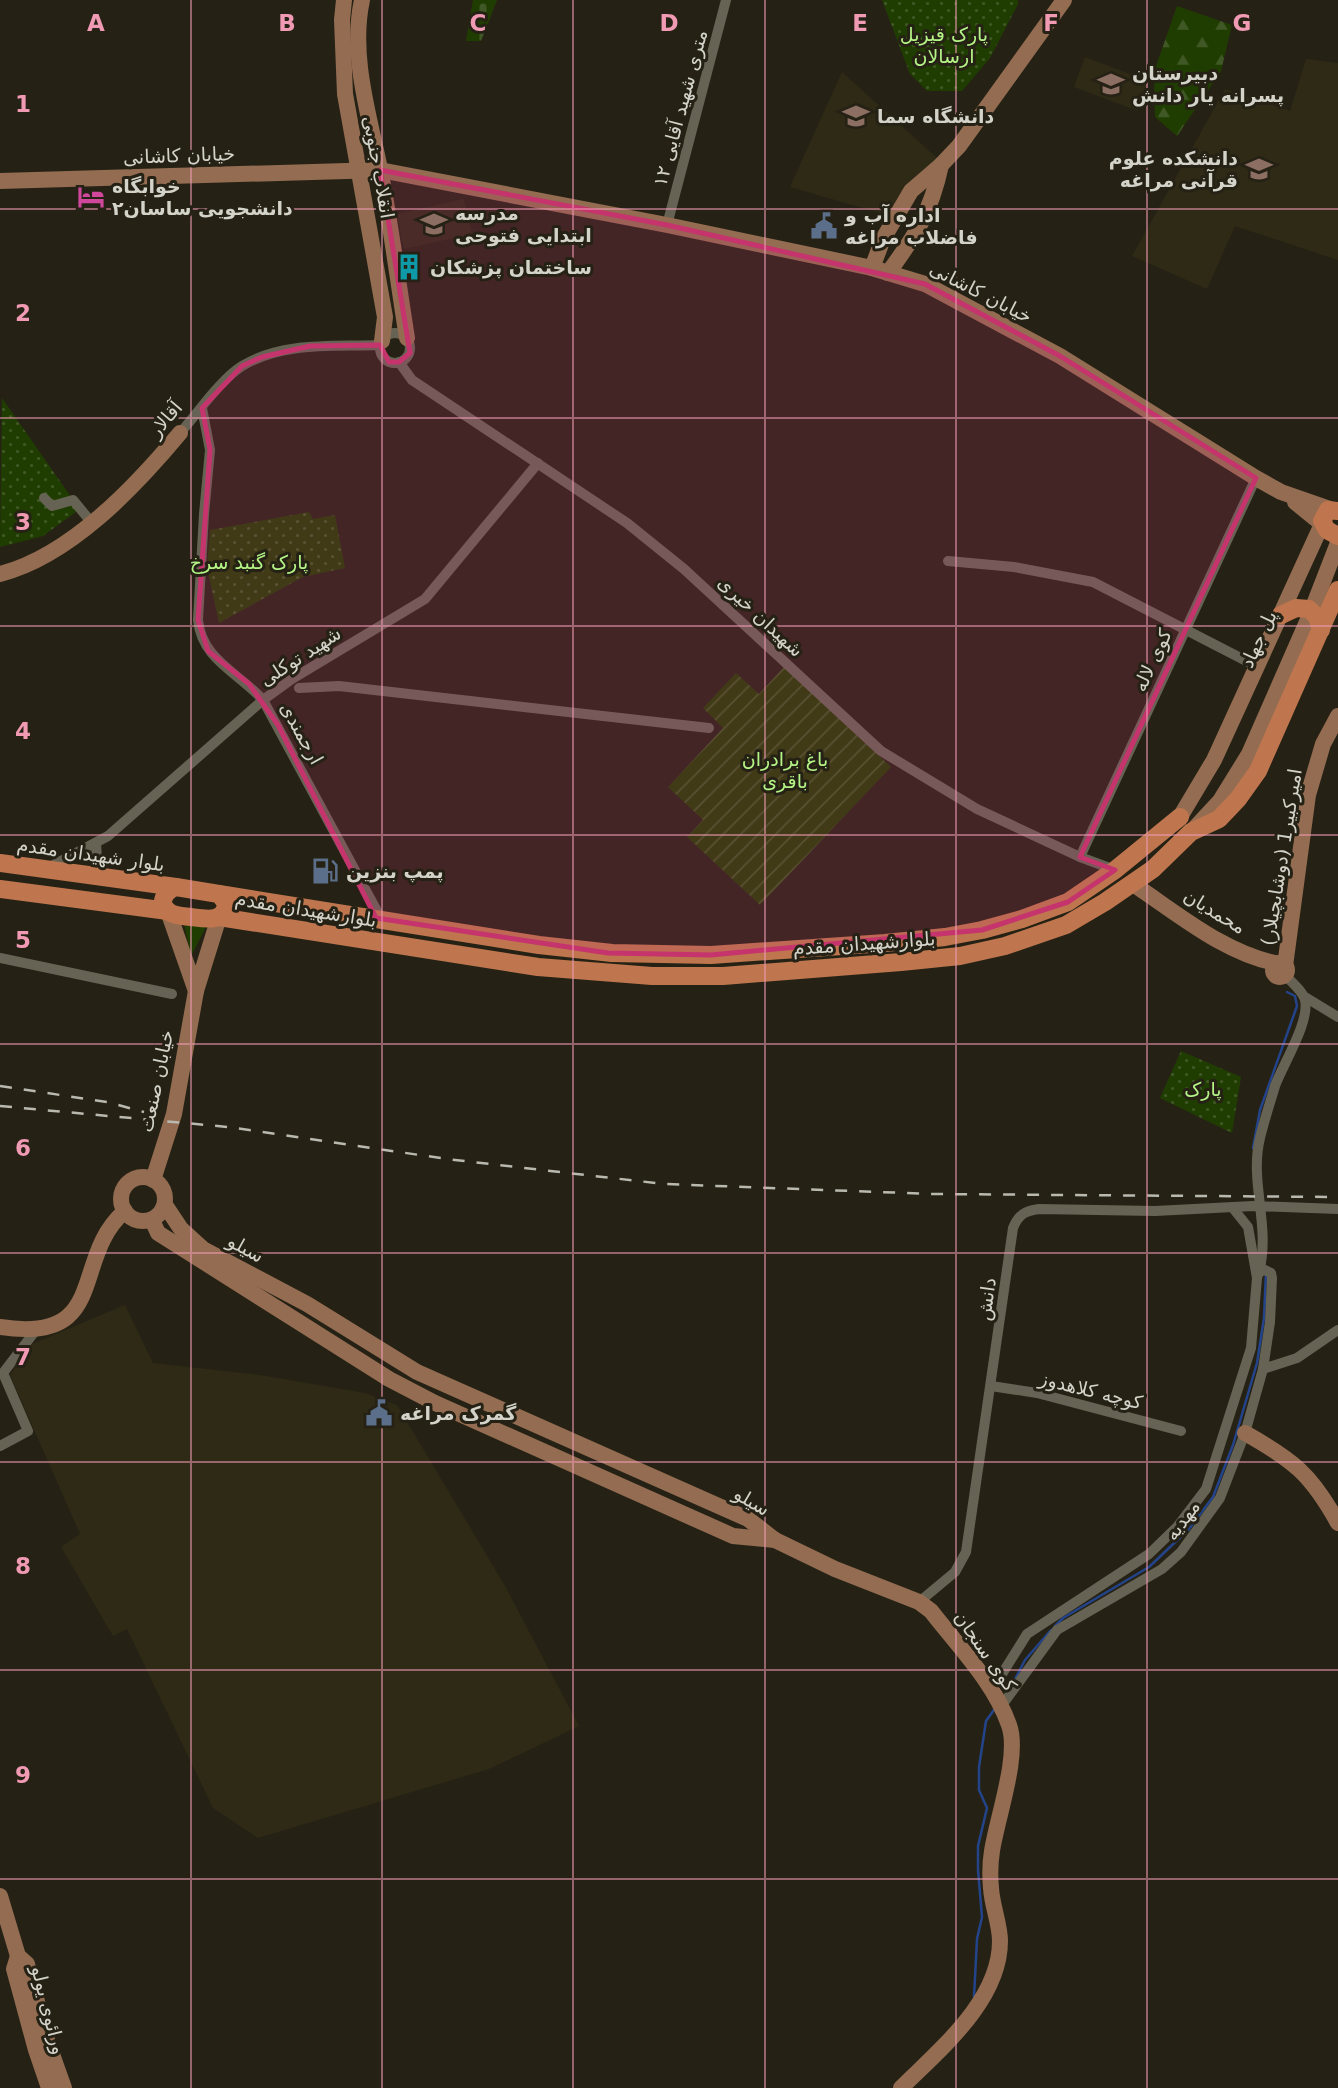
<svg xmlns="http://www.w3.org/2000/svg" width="1338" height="2088" font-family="'DejaVu Sans','Noto Naskh Arabic',sans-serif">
<defs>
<pattern id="forest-firs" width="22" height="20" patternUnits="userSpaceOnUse" patternTransform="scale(1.75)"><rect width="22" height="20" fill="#203d01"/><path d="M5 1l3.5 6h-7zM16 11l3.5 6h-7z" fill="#405825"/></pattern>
<pattern id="cemetery-stones" width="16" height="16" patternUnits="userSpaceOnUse" patternTransform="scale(1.75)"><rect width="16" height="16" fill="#203d01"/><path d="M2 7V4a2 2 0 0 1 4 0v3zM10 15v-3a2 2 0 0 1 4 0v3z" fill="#405825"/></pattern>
<pattern id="park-dots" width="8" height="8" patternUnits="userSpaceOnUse" patternTransform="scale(1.75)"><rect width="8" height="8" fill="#203d01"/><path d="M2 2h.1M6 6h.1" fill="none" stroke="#405825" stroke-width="1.8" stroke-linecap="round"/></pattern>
<pattern id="garden-furrows" width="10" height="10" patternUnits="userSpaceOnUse" patternTransform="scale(1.75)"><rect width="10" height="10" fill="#203d01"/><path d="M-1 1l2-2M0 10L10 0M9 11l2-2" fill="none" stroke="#405825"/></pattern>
</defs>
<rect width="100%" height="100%" fill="#252215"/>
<g fill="#2e2a16">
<path d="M1085,57L1148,81L1138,111L1074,87Z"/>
<path d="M1306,59L1338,63V260L1235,226L1207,289L1132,256L1225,89L1290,111Z"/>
<path d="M842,72L938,159L887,215L790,187Z"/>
<path d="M464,199L472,234L404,249L397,214Z"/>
<path d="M125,1305L153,1363L260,1375L365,1393L397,1405L505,1586L579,1726L489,1769L258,1838L213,1808L127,1629L113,1636L61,1547L80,1534L10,1375L32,1344Z"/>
</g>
<path fill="#203d01" d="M184,924L206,927L191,956Z"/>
<path fill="url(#forest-firs)" d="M1177,6L1232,25L1221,71L1177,136L1155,117L1154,72Z"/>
<path fill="url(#cemetery-stones)" d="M473,0H497L481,41H466Z"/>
<g fill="url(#park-dots)">
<path d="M882,0H1018V4L990,58L962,91H927L910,74Z"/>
<path d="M2,398L73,500L84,506L43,536L0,547Z"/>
<path d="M309,512L313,519L335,515L345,568L303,577L219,623L207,568L210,530Z"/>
<path d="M1181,1051L1241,1077L1232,1133L1160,1098Z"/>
</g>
<path fill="url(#garden-furrows)" d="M784,667L891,767L760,905L687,837L703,820L668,787L723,728L703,708L736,673L759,694Z"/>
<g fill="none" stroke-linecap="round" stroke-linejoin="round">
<g stroke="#23448b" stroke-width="2.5">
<path d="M1253,1148L1260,1110L1297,1006L1295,996L1287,992"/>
<path d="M1055,1626L1063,1618L1149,1567L1189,1529L1213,1497L1233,1445L1257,1363L1264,1318L1266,1273"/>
<path d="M1014,1681L1025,1660L1051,1630"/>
<path d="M974,1997L977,1939L982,1917L978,1870V1846L987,1808L979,1790V1767L986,1721L996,1707"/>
</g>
<g stroke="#666354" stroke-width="10">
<path d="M667,225L726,0"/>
<circle cx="395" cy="348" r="15"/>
<path d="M399,362L412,380L627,523L684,569L881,751L977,809L1080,857L1115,870"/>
<path d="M202,408L210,450L204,514L198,620C202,660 238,672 263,700L378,913L376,918"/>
<path d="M180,433C198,413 220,380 242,366C283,341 335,347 380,345"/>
<path d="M44,498L52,506L73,500L92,523"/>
<path d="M948,561L1014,567L1093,582L1258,667"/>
<path d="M299,688L339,686L709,728"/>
<path d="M96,844L97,857L106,878"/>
<path d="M1080,857L1256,478"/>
<path d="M46,869L108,836L263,700L292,679L425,599L538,463"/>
<path d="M0,958L172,994"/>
<path d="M1305,997L1338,1017"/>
<path d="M1259,1272C1271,1226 1249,1182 1260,1138C1264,1121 1270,1103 1275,1086C1283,1064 1310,1022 1305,1000C1303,991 1291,982 1285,975"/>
<path d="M1263,1369L1297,1358L1338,1330"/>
<path d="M991,1386L1037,1393L1181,1431"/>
<path d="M0,1446L28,1431L3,1373L36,1330"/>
<path d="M919,1602L955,1572L966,1552L1013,1228C1019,1214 1025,1211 1039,1209L1155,1211L1253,1206L1338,1209"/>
<path d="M992,1690L1027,1634L1149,1554L1177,1527L1206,1489L1251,1348L1257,1278L1248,1227L1232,1207"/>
<path d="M1000,1708L1057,1630L1162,1569L1181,1552L1220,1498L1245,1433L1263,1369L1270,1322L1272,1278L1271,1273L1265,1270L1259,1272L1257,1278"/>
</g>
<g stroke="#936c51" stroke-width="16">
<path d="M344,0L342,20L345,94L385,317L382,341"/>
<path d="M362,0C350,55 369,115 380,169C391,225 398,282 407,338"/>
<path d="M0,181L380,170L667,225L872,268L925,284L1060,356L1256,478L1281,492L1330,509"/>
<path d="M872,268L883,239L911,191L941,165L959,146L1064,0"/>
<path d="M888,273C916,235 931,212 941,165"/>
<path d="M0,574C70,556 135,487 180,433"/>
<path d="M1180,817L1214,760L1322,524L1295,502"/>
<path d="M1193,830L1220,801L1249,754L1310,615L1338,543"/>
<path d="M1133,884C1177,913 1226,955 1280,964"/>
<path d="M168,911L196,991L219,917"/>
<circle cx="1280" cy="970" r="7"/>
<path d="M1285,966L1308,795L1323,744L1338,716"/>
<circle cx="143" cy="1199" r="22"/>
<path d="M153,1180L174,1114L196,991"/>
<path d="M165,1205L181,1229L203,1249L307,1304L417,1372L748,1519L775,1540L835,1569L919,1602L931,1611C958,1646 994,1682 1009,1725C1020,1755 997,1818 992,1851C990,1863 990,1877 991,1888C992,1906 1000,1924 1000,1941C1000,2001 939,2050 901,2088"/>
<path d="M152,1220L158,1233L389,1379L435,1403L733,1536L775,1540"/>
<path d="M0,1327C111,1344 70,1258 125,1211"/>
<path d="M1245,1433C1293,1460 1311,1474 1338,1523"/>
<path d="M0,1896L18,1956"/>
<path d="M18,1956L27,1964L48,2043L64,2088"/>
<path d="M18,1956L14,1969L36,2050L49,2088"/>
</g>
<g stroke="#bf764e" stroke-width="18">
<path d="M1338,511L1328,510L1322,521L1327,530L1338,536"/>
<path d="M1281,615L1296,608L1309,609L1317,617L1321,630"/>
<path d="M0,863L176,887"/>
<path d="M176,887L219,894L226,903C225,923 206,919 191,917C184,916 175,916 169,912C157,903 165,891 176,887Z"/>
<path d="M0,889L168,911"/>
<path d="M219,894L539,945L612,953L711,955L885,943L945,937L982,930L1022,919L1068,902L1115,870L1180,817"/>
<path d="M219,917L538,967L652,976H723L901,962L960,956L1005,946L1066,925L1105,902L1153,869L1191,832L1219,819L1238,799L1258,771L1338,590"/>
</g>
<g stroke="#bab9b0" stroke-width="2.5" stroke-dasharray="12 12" stroke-linecap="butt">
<path d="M0,1086L107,1102L144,1112"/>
<path d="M0,1106L228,1127L447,1159L664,1184L932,1194L1338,1197"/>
</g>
</g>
<path fill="#c5346c" fill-opacity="0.2" stroke="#c5346c" stroke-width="5" stroke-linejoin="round" d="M380,170L667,225L925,284L1060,356L1256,478L1080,857L1115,870L1068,902L982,930L711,955L608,953L376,918L278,725L249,684L208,651L198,620L210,450L202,408L242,366L262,357L310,346L380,345L389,362H399L410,353Z"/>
<path fill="none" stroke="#f19ab4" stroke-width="2" stroke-opacity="0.55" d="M191,0V2088M382,0V2088M573,0V2088M765,0V2088M956,0V2088M1147,0V2088M0,209H1338M0,418H1338M0,626H1338M0,835H1338M0,1044H1338M0,1253H1338M0,1462H1338M0,1670H1338M0,1879H1338"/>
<defs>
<g id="school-bare" transform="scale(2.1)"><path d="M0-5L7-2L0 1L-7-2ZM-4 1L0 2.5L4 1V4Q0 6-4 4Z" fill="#8d6e63" stroke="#252215" stroke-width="2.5" paint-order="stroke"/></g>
<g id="university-bare" transform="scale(2.1)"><path d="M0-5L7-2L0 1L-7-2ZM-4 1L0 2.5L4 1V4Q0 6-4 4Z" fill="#8d6e63" stroke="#252215" stroke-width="2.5" paint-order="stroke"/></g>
<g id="hotel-bare" transform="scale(2.1)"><path d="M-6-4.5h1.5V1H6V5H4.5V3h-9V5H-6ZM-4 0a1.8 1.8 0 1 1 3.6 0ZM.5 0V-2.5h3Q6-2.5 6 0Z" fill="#d1479c" stroke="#252215" stroke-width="2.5" paint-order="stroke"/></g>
<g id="civic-bare" transform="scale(2.1)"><path d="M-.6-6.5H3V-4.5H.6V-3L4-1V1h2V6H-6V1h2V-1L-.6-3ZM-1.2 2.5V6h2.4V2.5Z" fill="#5c6f8a" stroke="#252215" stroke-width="2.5" paint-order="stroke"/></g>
<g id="building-bare" transform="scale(2.1)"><path d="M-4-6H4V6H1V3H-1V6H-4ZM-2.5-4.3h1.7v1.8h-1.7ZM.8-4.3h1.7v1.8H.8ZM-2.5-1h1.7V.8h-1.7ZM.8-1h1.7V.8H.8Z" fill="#0f9aa8" stroke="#252215" stroke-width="2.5" paint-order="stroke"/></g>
<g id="fuel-bare" transform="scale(2.1)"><path d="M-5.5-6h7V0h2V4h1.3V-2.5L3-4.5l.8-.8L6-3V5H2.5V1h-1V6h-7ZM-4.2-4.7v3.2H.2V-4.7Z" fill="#5c6f8a" stroke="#252215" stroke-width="2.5" paint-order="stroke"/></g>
</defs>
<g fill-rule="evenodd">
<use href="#school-bare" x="1111" y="84"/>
<use href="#university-bare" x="856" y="116"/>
<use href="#university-bare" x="1259" y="169"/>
<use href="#hotel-bare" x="91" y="197"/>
<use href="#school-bare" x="434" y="224"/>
<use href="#civic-bare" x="824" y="226"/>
<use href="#building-bare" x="409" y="267"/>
<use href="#fuel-bare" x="325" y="871"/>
<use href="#civic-bare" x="379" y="1413"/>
</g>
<g text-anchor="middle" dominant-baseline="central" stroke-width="6" stroke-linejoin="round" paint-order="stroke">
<g font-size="19" fill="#b5f486" stroke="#252215">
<text x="944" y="34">پارک قیزیل<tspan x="944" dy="22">ارسالان</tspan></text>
<text x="249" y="562">پارک گنبد سرخ</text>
<text x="785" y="759">باغ برادران<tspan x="785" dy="22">باقری</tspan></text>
<text x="1203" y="1089">پارک</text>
</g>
<g font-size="19" font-weight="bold" fill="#d4d3ca" stroke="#252215" text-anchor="start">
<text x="1132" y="73">دبیرستان<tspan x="1132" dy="22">پسرانه یار دانش</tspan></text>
<text x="877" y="116">دانشگاه سما</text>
<text x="1238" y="158" text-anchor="end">دانشکده علوم<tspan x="1238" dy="22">قرآنی مراغه</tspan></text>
<text x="112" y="186">خوابگاه<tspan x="112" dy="22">دانشجویی ساسان۲</tspan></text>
<text x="455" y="213">مدرسه<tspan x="455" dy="22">ابتدایی فتوحی</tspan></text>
<text x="845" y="215">اداره آب و<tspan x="845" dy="22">فاضلاب مراغه</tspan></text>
<text x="430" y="267">ساختمان پزشکان</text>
<text x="346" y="871">پمپ بنزین</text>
<text x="400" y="1413">گمرک مراغه</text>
</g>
<g font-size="19" fill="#d4d3ca" stroke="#252215">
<text transform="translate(680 108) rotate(-75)">۱۲ متری شهید آقایی</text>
<text transform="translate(179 155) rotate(-2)">خیابان کاشانی</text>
<text transform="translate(379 167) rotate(80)">انقلاب جنوبی</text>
<text transform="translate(981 292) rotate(27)">خیابان کاشانی</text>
<text transform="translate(165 419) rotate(-50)">آقالار</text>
<text transform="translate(761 616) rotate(43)">شهیدان خیری</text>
<text transform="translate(1258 639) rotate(-65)">پل جهاد</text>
<text transform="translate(300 656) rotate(-33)">شهید توکلی</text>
<text transform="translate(1152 660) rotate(-65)">کوی لاله</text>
<text transform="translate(302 733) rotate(61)">ارجمندی</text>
<text transform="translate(91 854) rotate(8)">بلوار شهیدان مقدم</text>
<text transform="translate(1281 857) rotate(-81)">امیرکبیر1 (دوشابچیلار)</text>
<text transform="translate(306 909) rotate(9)">بلوارشهیدان مقدم</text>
<text transform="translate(1215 911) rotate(31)">محمدیان</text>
<text transform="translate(864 943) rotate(-4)">بلوارشهیدان مقدم</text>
<text transform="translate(156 1081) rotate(-78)">خیابان صنعت</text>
<text transform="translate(246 1248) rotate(29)">سیلو</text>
<text transform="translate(986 1299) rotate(-82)">دانش</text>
<text transform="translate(1091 1390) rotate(14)">کوچه کلاهدوز</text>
<text transform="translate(752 1501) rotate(30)">سیلو</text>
<text transform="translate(1182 1520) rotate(-53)">مهدیه</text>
<text transform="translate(986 1651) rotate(55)">کوی سنجان</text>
<text transform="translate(49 2010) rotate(76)">ورائوی یولو</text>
</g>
</g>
<g font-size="23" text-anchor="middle" font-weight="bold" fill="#f19ab4" stroke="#252215" stroke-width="6" stroke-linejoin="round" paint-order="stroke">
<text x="96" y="31">A</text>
<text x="287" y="31">B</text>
<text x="478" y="31">C</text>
<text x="669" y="31">D</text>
<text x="860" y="31">E</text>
<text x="1051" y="31">F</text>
<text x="1242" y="31">G</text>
<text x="23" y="112">1</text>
<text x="23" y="321">2</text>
<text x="23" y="530">3</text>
<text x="23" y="739">4</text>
<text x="23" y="948">5</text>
<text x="23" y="1156">6</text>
<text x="23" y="1365">7</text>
<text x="23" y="1574">8</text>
<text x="23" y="1783">9</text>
</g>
</svg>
